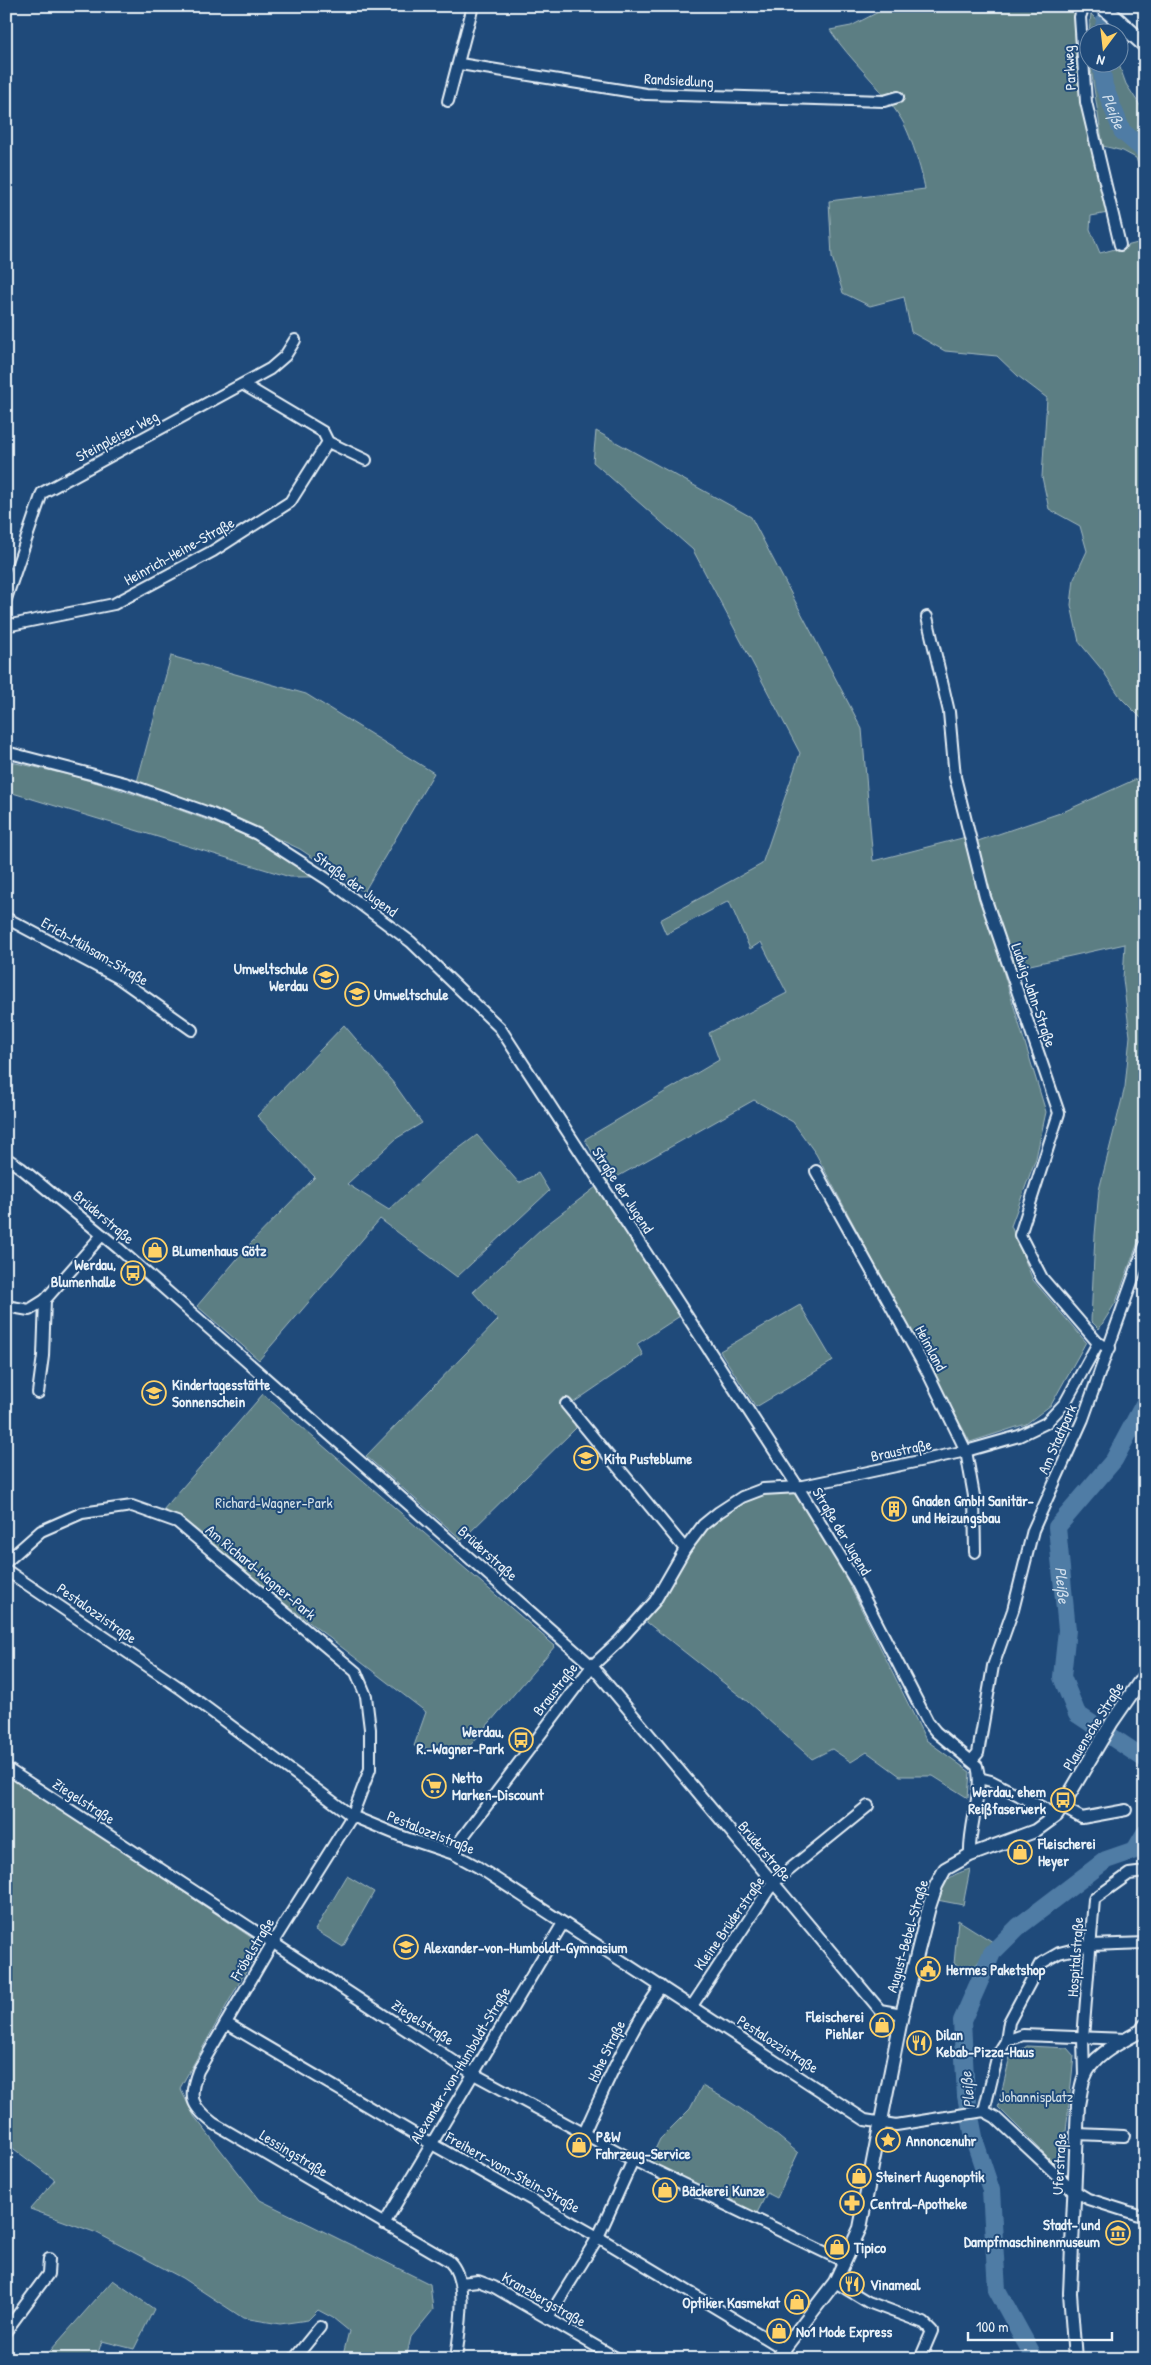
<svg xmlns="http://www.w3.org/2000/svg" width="1151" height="2365" font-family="'Patrick Hand',sans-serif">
<rect width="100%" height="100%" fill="#1f4a7a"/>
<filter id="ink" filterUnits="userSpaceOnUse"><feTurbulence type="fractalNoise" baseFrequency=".02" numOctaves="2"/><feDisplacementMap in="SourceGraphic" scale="10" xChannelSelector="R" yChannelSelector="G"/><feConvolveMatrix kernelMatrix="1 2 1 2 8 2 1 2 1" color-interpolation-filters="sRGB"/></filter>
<g filter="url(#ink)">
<g fill="#5c7e83" stroke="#a2b8be">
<path d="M890,6H1076C1071,77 1090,146 1108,213L1091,216L1090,229L1100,253L1145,241V722L1121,698L1103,671L1079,642L1071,605L1074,579L1087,551L1080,526L1049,509L1042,477L1047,398L1018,376L997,356L945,351L911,332L904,297L870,306L843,293L832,257L829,201L925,189C922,171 910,132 900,117C880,85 851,62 830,30L851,26Z"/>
<path d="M1091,14L1108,32H1089Z"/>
<path d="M1118,62L1126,84L1145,113V185L1136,158L1123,151L1103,146L1090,63Z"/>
<path d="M596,431L751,517L862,729L873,861L970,836L972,843L1063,812L1145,775V1223L1116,1302L1099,1329L1091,1321L1095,1235L1099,1190L1125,1087L1130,1036L1123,979L1125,944L1003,971L1046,1112L1036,1158L1011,1226L1033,1280L1086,1342L1051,1405L1026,1424L970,1442L816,1154L793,1122L754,1100L608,1182L585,1139L719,1060L709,1033L787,993L761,942L750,949L729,901L666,934L660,920L762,864L800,753L693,550L593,462Z"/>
<path d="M171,656L306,694L434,773L364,892L300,849L220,812L137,782Z"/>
<path d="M6,761C67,773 127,790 185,812C229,828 277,845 313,877H290L6,791Z"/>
<path d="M344,1025L395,1085L422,1123L397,1138L347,1184L389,1210L438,1164L477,1135L519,1183L538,1173L549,1191L457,1277L380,1219L259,1360L197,1306L249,1245L315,1177L257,1116Z"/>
<path d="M596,1187L680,1316L637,1344L643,1355L567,1407L576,1428L462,1540L366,1456L498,1320L473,1292L541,1229Z"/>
<path d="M800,1305L833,1361L756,1407L720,1351Z"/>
<path d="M263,1394L555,1646L462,1755L414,1746L426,1712L163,1510Z"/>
<path d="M798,1487L836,1549L846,1578L926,1740L970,1772L968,1798L933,1776H900L867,1752L851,1762L832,1749L812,1759L748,1702L644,1620L703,1525L742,1497Z"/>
<path d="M6,1773L261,1944L180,2088L194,2116L260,2200L430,2284L433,2310L411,2337L406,2359H342L349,2331L333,2318L318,2310L308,2320L280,2324L243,2318L182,2278L97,2233L30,2209L55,2180L6,2143Z"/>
<path d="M970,1869L963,1905L937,1900C946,1879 948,1876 970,1869Z"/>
<path d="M347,1876L374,1892L343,1947L315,1930Z"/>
<path d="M958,1920L993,1942L971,1972L954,1964Z"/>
<path d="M1027,2046L1067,2048L1074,2056L1063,2160L1053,2162L998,2107L1010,2057Z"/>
<path d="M702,2086C737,2104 768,2127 798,2153L777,2198L767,2193L757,2213L649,2162L660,2139L690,2109Z"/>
<path d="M113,2280L154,2309L134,2349L102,2341L96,2359H43Z"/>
</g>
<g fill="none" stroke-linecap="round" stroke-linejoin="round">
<g stroke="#507ba5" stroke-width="18">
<path d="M1103,32L1105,21L1113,6"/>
<path id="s1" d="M1101,62L1104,86L1122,131L1145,151"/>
<path id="s2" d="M1145,1402L1114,1460L1057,1527L1067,1630L1062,1677L1077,1714L1145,1759"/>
<path d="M1035,2359L997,2290L991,2190L975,2142L966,2096L962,2021L992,1953L1018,1927L1106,1860L1135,1850L1145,1833"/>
</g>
<g stroke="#e8f1f8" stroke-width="14">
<g id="minor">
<path d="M1084,6L1080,17L1086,102L1120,245"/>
<path d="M460,64L646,94L884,101L898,97"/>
<path d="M448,101L473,6"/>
<path d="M244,385L323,432L328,442L366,460"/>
<path d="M6,599L42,493L270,369L285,356L295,340"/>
<path d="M927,617L949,712L955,777L985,897L1059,1113L1020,1235L1042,1278L1098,1343L1110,1348"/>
<path d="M6,626L114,604L213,551L290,502L328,442"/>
<path d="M6,752L125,783L212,814L257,834L327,879L411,942L500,1028L798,1487L856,1582L928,1722L936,1732L977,1766C984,1789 968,1828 970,1855"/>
<path d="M6,918L117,977L192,1030"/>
<path d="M6,1158L21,1168L118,1248L592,1666L880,2010L902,2014"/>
<path d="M816,1171L927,1371L966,1451L974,1496L975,1552"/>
<path d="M6,1306L29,1310L45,1300L102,1235"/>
<path d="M38,1393L43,1356L45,1300"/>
<path d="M566,1404L685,1549"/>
<path d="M6,1562L41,1531L82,1513L132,1506L177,1522L356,1672L366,1696L370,1729V1769L352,1816L273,1942L198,2071C188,2097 191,2106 213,2123L449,2261C470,2281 459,2331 456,2359"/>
<path d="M6,1570L180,1688L352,1816L403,1837L454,1854L478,1867L865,2120L896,2125L984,2111L995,2117L1073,2190L1088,2199L1145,2217"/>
<path d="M972,1760L978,1753L993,1666L1013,1610L1033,1530L1083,1419L1145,1245"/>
<path d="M6,1768L472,2073L633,2160L845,2262"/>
<path d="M979,1778L991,1781L1057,1815"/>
<path d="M1062,1807L1082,1818L1126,1810"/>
<path d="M454,1854L456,1846L592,1666L619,1641L655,1601L685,1549L703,1525L719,1512L742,1497L763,1489L798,1487L966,1451L1019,1436L1046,1423L1065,1403L1098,1343"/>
<path d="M692,2006L773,1883L868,1806"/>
<path d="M226,2023L430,2143L598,2237L784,2349L788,2359"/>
<path d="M1006,2041L1009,2022L1040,1964L1059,1953L1091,1945L1145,1943"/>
<path d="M1084,2076L1083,2038L1094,1899L1129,1874L1145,1872"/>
<path d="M984,2111L998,2054L1006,2041L1023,2035L1126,2039"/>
<path d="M584,2133C607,2082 629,2032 661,1986"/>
<path d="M1077,2134L1124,2136"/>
<path d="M384,2224L563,1923"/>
<path d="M835,2282L868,2302L924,2323L932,2331L920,2359"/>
<path d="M461,2283L478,2281L494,2287L618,2359"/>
<path d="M548,2318L598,2237L633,2160"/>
<path d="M6,2331L48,2274L49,2259"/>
<path d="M294,2359L320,2327"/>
</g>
</g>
<g stroke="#e8f1f8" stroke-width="16">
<g id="tertiary">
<path d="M776,2359L835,2282L860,2228L902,2014L929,1907L936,1886L945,1869L970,1855L1035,1831L1057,1815L1112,1722L1145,1674"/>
<path d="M1075,2359L1070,2293L1078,2105C1080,2096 1081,2086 1084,2078C1092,2055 1121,2042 1141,2031L1145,2025"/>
</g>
</g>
<g stroke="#e8f1f8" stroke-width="18">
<path id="secondary" d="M1102,6L1145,45"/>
</g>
<use href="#minor" stroke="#1f4a7a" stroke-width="10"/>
<use href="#tertiary" stroke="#1f4a7a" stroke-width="12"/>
<use href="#secondary" stroke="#1f4a7a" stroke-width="14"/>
</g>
</g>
<defs>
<g id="school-ring" transform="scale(1.25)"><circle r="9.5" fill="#1f4a7a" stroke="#ffd166" stroke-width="1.5"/><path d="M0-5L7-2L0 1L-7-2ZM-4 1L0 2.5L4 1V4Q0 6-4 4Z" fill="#ffd166"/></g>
<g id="shop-ring" transform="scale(1.25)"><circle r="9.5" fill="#1f4a7a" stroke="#ffd166" stroke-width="1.5"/><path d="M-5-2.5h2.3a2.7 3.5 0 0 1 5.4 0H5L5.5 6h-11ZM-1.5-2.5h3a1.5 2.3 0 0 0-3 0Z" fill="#ffd166"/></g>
<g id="bus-ring" transform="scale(1.25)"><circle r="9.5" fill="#1f4a7a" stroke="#ffd166" stroke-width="1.5"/><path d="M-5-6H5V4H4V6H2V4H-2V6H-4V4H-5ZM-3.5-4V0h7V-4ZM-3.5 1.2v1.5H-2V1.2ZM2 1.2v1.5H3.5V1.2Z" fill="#ffd166"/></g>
<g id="building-ring" transform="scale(1.25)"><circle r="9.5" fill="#1f4a7a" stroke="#ffd166" stroke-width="1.5"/><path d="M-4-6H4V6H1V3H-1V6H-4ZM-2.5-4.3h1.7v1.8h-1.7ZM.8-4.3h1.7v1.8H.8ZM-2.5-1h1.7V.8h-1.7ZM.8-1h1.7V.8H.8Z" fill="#ffd166"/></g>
<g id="supermarket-ring" transform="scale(1.25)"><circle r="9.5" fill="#1f4a7a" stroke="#ffd166" stroke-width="1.5"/><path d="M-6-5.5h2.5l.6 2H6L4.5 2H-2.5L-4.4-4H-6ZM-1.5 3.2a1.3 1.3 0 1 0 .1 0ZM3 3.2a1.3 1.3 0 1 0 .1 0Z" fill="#ffd166"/></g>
<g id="civic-ring" transform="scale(1.25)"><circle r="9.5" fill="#1f4a7a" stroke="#ffd166" stroke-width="1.5"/><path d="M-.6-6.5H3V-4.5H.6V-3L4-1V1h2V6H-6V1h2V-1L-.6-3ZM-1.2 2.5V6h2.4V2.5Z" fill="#ffd166"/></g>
<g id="restaurant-ring" transform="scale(1.25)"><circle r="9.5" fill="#1f4a7a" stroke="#ffd166" stroke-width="1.5"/><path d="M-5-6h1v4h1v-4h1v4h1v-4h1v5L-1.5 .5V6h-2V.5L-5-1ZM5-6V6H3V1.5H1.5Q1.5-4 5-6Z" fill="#ffd166"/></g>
<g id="sight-ring" transform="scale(1.25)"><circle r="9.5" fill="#1f4a7a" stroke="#ffd166" stroke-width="1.5"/><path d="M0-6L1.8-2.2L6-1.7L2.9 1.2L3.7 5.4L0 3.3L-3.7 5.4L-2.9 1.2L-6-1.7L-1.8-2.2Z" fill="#ffd166"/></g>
<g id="pharmacy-ring" transform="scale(1.25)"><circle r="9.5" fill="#1f4a7a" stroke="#ffd166" stroke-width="1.5"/><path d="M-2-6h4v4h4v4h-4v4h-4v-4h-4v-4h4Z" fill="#ffd166"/></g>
<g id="museum-ring" transform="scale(1.25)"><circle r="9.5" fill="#1f4a7a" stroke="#ffd166" stroke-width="1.5"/><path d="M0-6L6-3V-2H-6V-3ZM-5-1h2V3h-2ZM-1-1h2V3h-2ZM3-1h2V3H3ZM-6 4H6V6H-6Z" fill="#ffd166"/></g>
</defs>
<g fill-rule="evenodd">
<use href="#school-ring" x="326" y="977"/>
<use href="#school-ring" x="357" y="994"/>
<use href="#shop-ring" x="155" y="1250"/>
<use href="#bus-ring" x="133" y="1273"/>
<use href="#school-ring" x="154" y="1393"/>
<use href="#school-ring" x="586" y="1458"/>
<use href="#building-ring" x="894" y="1509"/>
<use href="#bus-ring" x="521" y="1740"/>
<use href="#supermarket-ring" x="434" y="1786"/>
<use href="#bus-ring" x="1063" y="1800"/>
<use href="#shop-ring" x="1020" y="1852"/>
<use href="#school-ring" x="406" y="1947"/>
<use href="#civic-ring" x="928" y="1969"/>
<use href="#shop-ring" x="882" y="2025"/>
<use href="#restaurant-ring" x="919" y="2043"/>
<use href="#sight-ring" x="888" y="2140"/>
<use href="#shop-ring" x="579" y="2145"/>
<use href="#shop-ring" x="859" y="2176"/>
<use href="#shop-ring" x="665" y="2190"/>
<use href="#pharmacy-ring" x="852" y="2203"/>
<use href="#museum-ring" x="1118" y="2233"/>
<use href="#shop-ring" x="837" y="2247"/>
<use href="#restaurant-ring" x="852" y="2284"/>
<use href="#shop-ring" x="797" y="2302"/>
<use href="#shop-ring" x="779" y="2331"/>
</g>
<g text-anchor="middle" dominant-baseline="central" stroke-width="4" stroke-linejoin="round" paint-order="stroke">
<g font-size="15" fill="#e8f1f8" stroke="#1f4a7a">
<text transform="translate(1069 68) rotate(-94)">Parkweg</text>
<text transform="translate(679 80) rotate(3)">Randsiedlung</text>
<text transform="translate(117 436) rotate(-28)">Steinpleiser Weg</text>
<text transform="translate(179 551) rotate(-29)">Heinrich-Heine-Straße</text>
<text transform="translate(356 884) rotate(36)">Straße der Jugend</text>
<text transform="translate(95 951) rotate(30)">Erich-Mühsam-Straße</text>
<text transform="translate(1034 995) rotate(71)">Ludwig-Jahn-Straße</text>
<text transform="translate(623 1190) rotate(57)">Straße der Jugend</text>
<text transform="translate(104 1217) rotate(40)">Brüderstraße</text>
<text transform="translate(931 1348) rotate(62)">Heimland</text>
<text transform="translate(1057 1439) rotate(-66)">Am Stadtpark</text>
<text transform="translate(901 1450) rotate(-12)">Braustraße</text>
<text transform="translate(842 1531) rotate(59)">Straße der Jugend</text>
<text transform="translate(488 1553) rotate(42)">Brüderstraße</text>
<text transform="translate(261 1572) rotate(40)">Am Richard-Wagner-Park</text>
<text transform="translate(97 1613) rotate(35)">Pestalozzistraße</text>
<text transform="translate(555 1689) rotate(-52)">Braustraße</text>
<text transform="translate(1093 1726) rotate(-58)">Plauensche Straße</text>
<text transform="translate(84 1801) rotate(33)">Ziegelstraße</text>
<text transform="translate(431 1832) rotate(22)">Pestalozzistraße</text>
<text transform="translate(765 1851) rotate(50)">Brüderstraße</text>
<text transform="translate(729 1923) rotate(-55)">Kleine Brüderstraße</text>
<text transform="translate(907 1936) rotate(-74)">August-Bebel-Straße</text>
<text transform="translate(252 1949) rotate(-59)">Fröbelstraße</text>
<text transform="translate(1075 1957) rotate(-86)">Hospitalstraße</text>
<text transform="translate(423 2022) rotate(33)">Ziegelstraße</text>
<text transform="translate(778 2044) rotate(33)">Pestalozzistraße</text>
<text transform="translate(606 2051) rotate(-64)">Hohe Straße</text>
<text transform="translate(460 2065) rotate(-59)">Alexander-von-Humboldt-Straße</text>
<text transform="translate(294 2153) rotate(31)">Lessingstraße</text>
<text transform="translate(1059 2164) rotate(-87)">Uferstraße</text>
<text transform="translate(513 2172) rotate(29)">Freiherr-vom-Stein-Straße</text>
<text transform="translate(544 2299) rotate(30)">Kranzbergstraße</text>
</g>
<g font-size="15" font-weight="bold" fill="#e8f1f8" stroke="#1f4a7a" text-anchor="start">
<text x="308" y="968" text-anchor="end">Umweltschule<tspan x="308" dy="17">Werdau</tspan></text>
<text x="374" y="994">Umweltschule</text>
<text x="172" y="1250">BLumenhaus Götz</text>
<text x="116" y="1264" text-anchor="end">Werdau,<tspan x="116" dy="17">Blumenhalle</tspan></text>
<text x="172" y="1384">Kindertagesstätte<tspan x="172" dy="17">Sonnenschein</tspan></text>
<text x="604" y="1458">Kita Pusteblume</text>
<text x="912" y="1500">Gnaden GmbH Sanitär-<tspan x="912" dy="17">und Heizungsbau</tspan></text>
<text x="504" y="1731" text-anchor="end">Werdau,<tspan x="504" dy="17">R.-Wagner-Park</tspan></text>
<text x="452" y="1777">Netto<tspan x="452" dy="17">Marken-Discount</tspan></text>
<text x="1046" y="1791" text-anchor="end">Werdau, ehem<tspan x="1046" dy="17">Reißfaserwerk</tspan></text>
<text x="1038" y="1843">Fleischerei<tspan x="1038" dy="17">Heyer</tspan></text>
<text x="424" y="1947">Alexander-von-Humboldt-Gymnasium</text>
<text x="946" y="1969">Hermes Paketshop</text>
<text x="864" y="2016" text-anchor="end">Fleischerei<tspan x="864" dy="17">Piehler</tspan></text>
<text x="936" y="2034">Dilan<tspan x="936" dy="17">Kebab-Pizza-Haus</tspan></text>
<text x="596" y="2136">P&amp;W<tspan x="596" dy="17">Fahrzeug-Service</tspan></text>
<text x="906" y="2140">Annoncenuhr</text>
<text x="876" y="2176">Steinert Augenoptik</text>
<text x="682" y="2190">Bäckerei Kunze</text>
<text x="870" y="2203">Central-Apotheke</text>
<text x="1100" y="2224" text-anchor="end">Stadt- und<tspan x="1100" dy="17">Dampfmaschinenmuseum</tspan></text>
<text x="854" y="2247">Tipico</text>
<text x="870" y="2284">Vinameal</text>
<text x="780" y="2302" text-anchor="end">Optiker Kasmekat</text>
<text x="796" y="2331">No1 Mode Express</text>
</g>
<g font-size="15" fill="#d3e0e6" stroke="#1f4a7a">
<text x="274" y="1502">Richard-Wagner-Park</text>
<text x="1036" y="2096">Johannisplatz</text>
</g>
<g font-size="16" font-style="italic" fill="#d1dfec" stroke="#1f4a7a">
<text stroke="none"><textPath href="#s1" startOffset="51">Pleiße</textPath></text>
<text stroke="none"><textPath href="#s2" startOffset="212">Pleiße</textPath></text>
<text transform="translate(967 2090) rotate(-96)">Pleiße</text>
</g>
</g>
<rect width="1151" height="2365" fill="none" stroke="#1f4a7a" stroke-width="25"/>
<rect x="12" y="12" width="1126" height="2340" fill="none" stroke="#e8f1f8" stroke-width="2" filter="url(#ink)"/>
<g transform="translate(1104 48) rotate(195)"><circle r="24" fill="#1f4a7a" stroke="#6f8dac"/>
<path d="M0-4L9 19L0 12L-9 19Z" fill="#ffd166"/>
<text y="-8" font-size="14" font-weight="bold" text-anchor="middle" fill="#e8f1f8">N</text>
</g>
<path d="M968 2332v8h144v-8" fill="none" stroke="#e8f1f8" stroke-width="2.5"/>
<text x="976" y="2332" font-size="15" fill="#e8f1f8" stroke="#1f4a7a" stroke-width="4" paint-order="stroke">100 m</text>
</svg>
